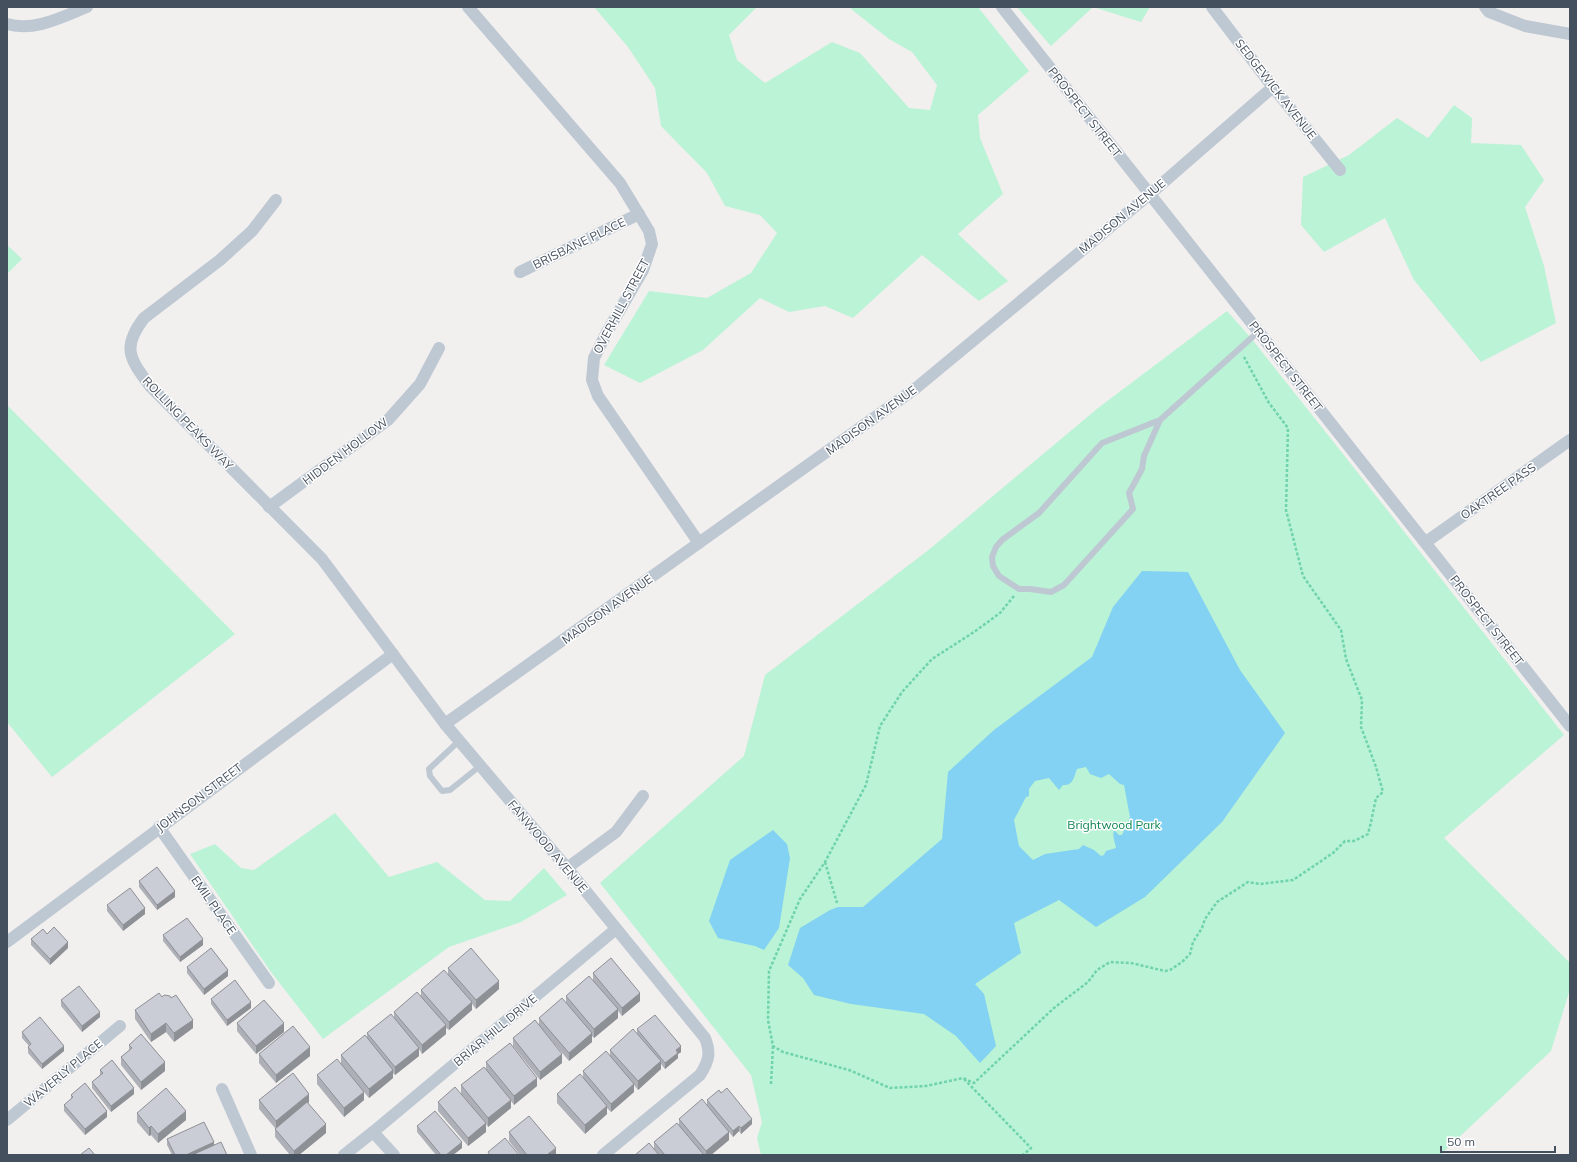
<svg xmlns="http://www.w3.org/2000/svg" width="1577" height="1162" font-family="Mulish,sans-serif">
<rect width="100%" height="100%" fill="#f2efef"/>
<g fill="#baf3d5">
<path d="M594,7H757L729,35L737,60L765,83L832,42L860,53L909,108L930,110L937,85L912,52L889,39L851,9L852,7H978L1029,71L978,115L980,138L1003,194L958,234L1008,281L979,301L922,255L853,318L825,306L789,312L760,298L703,350L640,383L604,365L649,291L707,298L751,273L777,233L760,215L725,206L707,173L661,126L655,88L628,47Z"/>
<path d="M1017,7H1150L1141,22L1093,7L1051,46Z"/>
<path d="M1454,105L1472,118L1471,143L1521,145L1544,180L1525,207L1544,266L1556,323L1481,362L1414,280L1385,218L1324,252L1301,225L1303,177L1349,155L1397,118L1428,138Z"/>
<path d="M7,245L22,259L7,274Z"/>
<path d="M1227,311L1251,338L1347,459L1564,735L1444,838L1570,963V989L1551,1051L1440,1155H761L757,1138L762,1122L751,1075L600,883L744,756L765,675L931,548L1098,408Z"/>
<path d="M7,405L235,634L52,777L7,722Z"/>
<path d="M335,813L389,877L437,862L485,900L510,901L544,868L567,895L521,922L449,947L323,1039L271,972L190,854L215,844L241,868L254,870Z"/>
</g>
<g fill="#83d1f3" fill-rule="evenodd">
<path d="M1142,571L1188,572L1240,670L1285,733L1222,822L1145,897L1096,927L1059,900L1014,923L1021,953L975,984L984,994L996,1046L980,1063L956,1036L924,1014L851,1004L814,995L803,978L788,965L800,928L830,910L838,907H863L942,839L948,772L994,730L1092,657L1113,607ZM1086,767L1090,774L1101,778L1109,774L1120,784L1124,785L1130,817L1122,835H1119L1114,830C1112,836 1115,842 1116,848L1106,851L1104,855L1101,856L1094,850L1083,845L1079,849L1045,854L1033,860L1019,846L1014,820L1026,797L1029,796V789L1035,781L1049,778L1059,790L1063,785C1073,786 1074,777 1077,769Z"/>
<path d="M773,830L787,844L790,858L779,928L764,950L755,946L718,938L709,921L730,860Z"/>
</g>
<g fill="none" stroke-linecap="round" stroke-linejoin="round">
<g stroke="#6fd3ab" stroke-width="2.5" stroke-dasharray="3 2" stroke-linecap="butt">
<path d="M1014,596L1000,613L974,632L932,659L902,692L880,726L866,785L825,862L800,899L769,971L768,1020L773,1046L783,1052L849,1070L890,1088L926,1086L963,1078L974,1083L1054,1008L1088,982L1097,970L1110,962L1131,963L1165,971L1170,970L1182,962L1190,954L1193,942L1202,928L1205,919L1217,902L1248,882L1260,884L1293,880L1333,853L1345,841H1354L1368,834L1371,822L1376,798L1383,792L1376,767L1361,727L1362,700L1346,659L1341,630L1303,576L1286,510L1288,428L1269,403L1244,357"/>
<path d="M825,862L837,903"/>
<path d="M964,1079L1031,1148L1023,1155"/>
<path d="M771,1084L773,1046"/>
</g>
<g stroke="#bec8d2" stroke-width="6">
<path d="M1160,420L1144,456L1142,469L1129,493L1133,509L1064,585L1051,592L1030,589H1019L999,576L993,566L992,557L996,547L1002,540L1039,513L1102,443L1160,420L1258,332"/>
<path d="M459,741L429,769L430,776L442,791L450,790L480,766"/>
</g>
<g stroke="#bec8d2" stroke-width="12">
<path d="M468,7L620,183L649,231L652,244L643,270L607,332L594,358L592,380L598,396L699,543"/>
<path d="M1002,7L1570,726"/>
<path d="M1212,7L1273,87L1340,170"/>
<path d="M1485,7L1489,12L1525,26L1570,34"/>
<path d="M7,24C34,32 62,17 87,7"/>
<path d="M276,200L252,231L220,260L144,318C121,348 130,359 150,386L322,559L445,724L567,868L705,1038C711,1053 709,1061 700,1075L603,1155"/>
<path d="M520,272L639,214"/>
<path d="M269,507L388,420L420,384L439,348"/>
<path d="M1426,542L1570,440"/>
<path d="M445,724L916,388L1150,194L1273,87"/>
<path d="M159,827L269,983"/>
<path d="M567,868L616,832L643,796"/>
<path d="M7,942L393,654"/>
<path d="M222,1089L251,1155"/>
<path d="M7,1120L120,1026"/>
<path d="M373,1132L394,1155"/>
<path d="M344,1155L373,1132L616,929"/>
</g>
</g>
<g fill="#aeb0b7">
<path d="M139,881L175,897L157,910L139,887Z"/>
<path d="M107,905L145,914L123,931L107,911Z"/>
<path d="M47,934L68,948L50,965L31,945V939Z"/>
<path d="M163,935L203,945L180,962L163,941Z"/>
<path d="M187,967L228,976L204,995L187,973Z"/>
<path d="M448,968L499,989L476,1009L472,1004V1010L449,1030L446,1028V1034L422,1054L419,1049V1056L395,1075L393,1073V1078L369,1098L364,1092V1100L344,1117L317,1084V1075L341,1063V1055L367,1038V1033L394,1017V1012L421,995V990L448,975Z"/>
<path d="M593,973L640,1001L622,1016L618,1011V1018L594,1038L592,1036V1042L569,1061L541,1028L562,1063L540,1080L513,1046V1038L539,1026V1018L566,1002V996L593,981Z"/>
<path d="M162,997L193,1028L174,1042L166,1032L151,1042L135,1019V1010Z"/>
<path d="M211,999L251,1008L227,1026L211,1004Z"/>
<path d="M61,1000L100,1017L82,1032L61,1006Z"/>
<path d="M237,1023L284,1032L256,1054L237,1031Z"/>
<path d="M637,1029L681,1052L678,1054V1058L665,1069L661,1064V1069L638,1090L634,1085V1092L611,1112L607,1108V1114L585,1134L557,1103V1094L583,1078V1071L610,1056V1050L637,1034Z"/>
<path d="M22,1032L64,1051L42,1069L28,1053V1047L29,1046L22,1038Z"/>
<path d="M129,1045L165,1071L141,1090L121,1065V1057L129,1050Z"/>
<path d="M259,1054L310,1056L276,1083L259,1063Z"/>
<path d="M486,1062L537,1086L514,1105L511,1101V1108L488,1127L486,1124V1132L468,1146L438,1111V1102H468L461,1094V1085L486,1069Z"/>
<path d="M100,1070L134,1094L111,1112L92,1088V1082L100,1075Z"/>
<path d="M721,1093L752,1124L741,1134L739,1131L733,1137L729,1132V1140L711,1155H635L654,1149V1142L679,1125V1119L707,1105V1100Z"/>
<path d="M71,1095L107,1117L85,1135L64,1111V1105L71,1099Z"/>
<path d="M259,1100L309,1102L308,1103L326,1133L299,1155H290L275,1137V1128L259,1109Z"/>
<path d="M137,1113L186,1120L158,1143L151,1135L149,1136L137,1122Z"/>
<path d="M417,1126L462,1148L453,1155H436L417,1132Z"/>
<path d="M509,1132L556,1155H520L509,1141Z"/>
<path d="M167,1139L214,1145L227,1155H172L167,1145Z"/>
</g>
<g fill="#8d9095">
<path d="M175,891V897L157,910V905Z"/>
<path d="M145,908V914L123,931V925Z"/>
<path d="M203,939V945L180,962V957Z"/>
<path d="M68,942V948L50,965V959Z"/>
<path d="M228,970V976L204,995V989Z"/>
<path d="M499,981V989L476,1009V1000Z"/>
<path d="M640,993V1001L622,1016V1008Z"/>
<path d="M251,1002V1008L227,1026V1020Z"/>
<path d="M472,1002V1010L449,1030V1022Z"/>
<path d="M618,1009V1018L594,1038V1029Z"/>
<path d="M100,1012V1017L82,1032V1026Z"/>
<path d="M193,1020V1028L174,1042V1033Z"/>
<path d="M166,1023V1032L151,1042V1034Z"/>
<path d="M284,1023V1032L256,1054V1046Z"/>
<path d="M446,1025V1034L422,1054V1045Z"/>
<path d="M592,1033V1042L569,1061V1053Z"/>
<path d="M64,1046V1051L42,1069V1064Z"/>
<path d="M681,1046V1052L678,1054V1058L665,1069V1063L676,1050Z"/>
<path d="M310,1047V1056L276,1083V1075Z"/>
<path d="M419,1048V1056L395,1075V1067Z"/>
<path d="M562,1054V1063L540,1080V1072Z"/>
<path d="M661,1061V1069L638,1090V1081Z"/>
<path d="M165,1062V1071L141,1090V1082Z"/>
<path d="M393,1070V1078L369,1098V1089Z"/>
<path d="M537,1078V1086L514,1105V1096Z"/>
<path d="M634,1084V1092L611,1112V1104Z"/>
<path d="M134,1088V1094L111,1112V1106Z"/>
<path d="M364,1092V1100L344,1117V1108Z"/>
<path d="M309,1094V1102L276,1129V1121Z"/>
<path d="M511,1100V1108L488,1127V1118Z"/>
<path d="M607,1106V1114L585,1134V1125Z"/>
<path d="M107,1111V1117L85,1135V1129Z"/>
<path d="M186,1111V1120L158,1143V1134Z"/>
<path d="M752,1119V1124L741,1134V1128Z"/>
<path d="M486,1123V1132L468,1146V1138Z"/>
<path d="M326,1124V1133L299,1155H294V1151Z"/>
<path d="M151,1126V1135L149,1136V1128Z"/>
<path d="M739,1126V1131L733,1137V1131Z"/>
<path d="M729,1132V1140L711,1155H706V1151Z"/>
<path d="M214,1142V1148L198,1155H186Z"/>
<path d="M462,1142V1148L453,1155H446Z"/>
<path d="M556,1148V1155H548V1154Z"/>
</g>
<g fill="#cacdd5" stroke="#8d9095">
<path d="M157,867L175,891L157,905L139,881Z"/>
<path d="M130,888L145,908L123,925L107,905Z"/>
<path d="M187,918L203,939L180,957L163,935Z"/>
<path d="M54,927L68,942L50,959L31,939L43,929L47,934Z"/>
<path d="M211,948L228,970L204,989L187,967Z"/>
<path d="M471,948L499,981L476,1000L448,968Z"/>
<path d="M611,958L640,993L622,1008L593,973Z"/>
<path d="M444,970L472,1002L449,1022L421,990Z"/>
<path d="M589,976L618,1009L594,1029L566,996Z"/>
<path d="M235,980L251,1002L227,1020L211,999Z"/>
<path d="M79,986L100,1012L82,1026L61,1000Z"/>
<path d="M417,992L446,1025L422,1045L394,1012Z"/>
<path d="M159,993L162,997L164,995L170,996L171,998L176,995L193,1020L174,1033L166,1023L151,1034L135,1010Z"/>
<path d="M562,998L592,1033L569,1053L539,1018Z"/>
<path d="M264,1000L284,1023L256,1046L237,1023Z"/>
<path d="M391,1014L419,1048L395,1067L367,1033Z"/>
<path d="M655,1015L681,1046L676,1050L678,1053L665,1063L637,1029Z"/>
<path d="M40,1017L64,1046L42,1064L28,1047L31,1044L22,1032Z"/>
<path d="M535,1020L562,1054L540,1072L513,1038Z"/>
<path d="M293,1026L310,1047L276,1075L259,1054Z"/>
<path d="M633,1029L661,1061L638,1081L610,1050Z"/>
<path d="M141,1034L165,1062L141,1082L121,1057L132,1048L129,1045Z"/>
<path d="M365,1035L393,1070L369,1089L341,1055Z"/>
<path d="M510,1043L537,1078L514,1096L486,1062Z"/>
<path d="M606,1051L634,1084L611,1104L583,1071Z"/>
<path d="M337,1059L364,1092L344,1108L317,1075Z"/>
<path d="M112,1060L134,1088L111,1106L92,1082L103,1073L100,1070Z"/>
<path d="M484,1067L511,1100L488,1118L461,1085Z"/>
<path d="M293,1073L309,1094L276,1121L259,1100Z"/>
<path d="M580,1074L607,1106L585,1125L557,1094Z"/>
<path d="M85,1083L107,1111L85,1129L64,1105L73,1097L71,1095Z"/>
<path d="M455,1087L486,1123L468,1138L438,1102Z"/>
<path d="M166,1088L186,1111L158,1134L151,1126L149,1128L137,1113Z"/>
<path d="M727,1088L752,1119L741,1128L739,1126L733,1131L707,1100L719,1090L721,1093Z"/>
<path d="M702,1099L729,1132L706,1151L679,1119Z"/>
<path d="M307,1102L326,1124L294,1151L275,1129Z"/>
<path d="M435,1111L462,1142L446,1155H441L417,1126Z"/>
<path d="M529,1116L556,1148L548,1154L549,1155H527L509,1132Z"/>
<path d="M204,1122L214,1142L186,1155H175L167,1139Z"/>
<path d="M677,1123L704,1155H665L654,1142Z"/>
<path d="M505,1138L519,1155H490L488,1152Z"/>
<path d="M221,1142L227,1155H192Z"/>
<path d="M649,1143L659,1155H635Z"/>
<path d="M89,1148L95,1155H80Z"/>
</g>
<g text-anchor="middle" dominant-baseline="central" stroke-width="3" stroke-linejoin="round" paint-order="stroke">
<g font-size="12" fill="#45505e" stroke="#fff">
<text transform="translate(1276 89) rotate(52)">SEDGEWICK AVENUE</text>
<text transform="translate(1085 112) rotate(52)">PROSPECT STREET</text>
<text transform="translate(1122 216) rotate(-40)">MADISON AVENUE</text>
<text transform="translate(579 243) rotate(-26)">BRISBANE PLACE</text>
<text transform="translate(621 306) rotate(-62)">OVERHILL STREET</text>
<text transform="translate(1286 366) rotate(52)">PROSPECT STREET</text>
<text transform="translate(871 420) rotate(-36)">MADISON AVENUE</text>
<text transform="translate(188 423) rotate(46)">ROLLING PEAKS WAY</text>
<text transform="translate(345 451) rotate(-37)">HIDDEN HOLLOW</text>
<text transform="translate(1498 491) rotate(-35)">OAKTREE PASS</text>
<text transform="translate(607 609) rotate(-36)">MADISON AVENUE</text>
<text transform="translate(1487 620) rotate(52)">PROSPECT STREET</text>
<text transform="translate(199 797) rotate(-37)">JOHNSON STREET</text>
<text transform="translate(548 846) rotate(50)">FANWOOD AVENUE</text>
<text transform="translate(214 905) rotate(55)">EMIL PLACE</text>
<text transform="translate(495 1030) rotate(-40)">BRIAR HILL DRIVE</text>
<text transform="translate(63 1073) rotate(-40)">WAVERLY PLACE</text>
</g>
<g font-size="12" fill="#108655" stroke="#fff">
<text x="1114" y="824">Brightwood Park</text>
</g>
</g>
<rect width="1577" height="1162" fill="none" stroke="#45505e" stroke-width="16"/>
<path d="M1441 1146v6h114v-6" fill="none" stroke="#45505e" stroke-width="2"/>
<text x="1447" y="1146" font-size="12" fill="#45505e" stroke="#ffffff" stroke-width="3" paint-order="stroke">50 m</text>
</svg>
